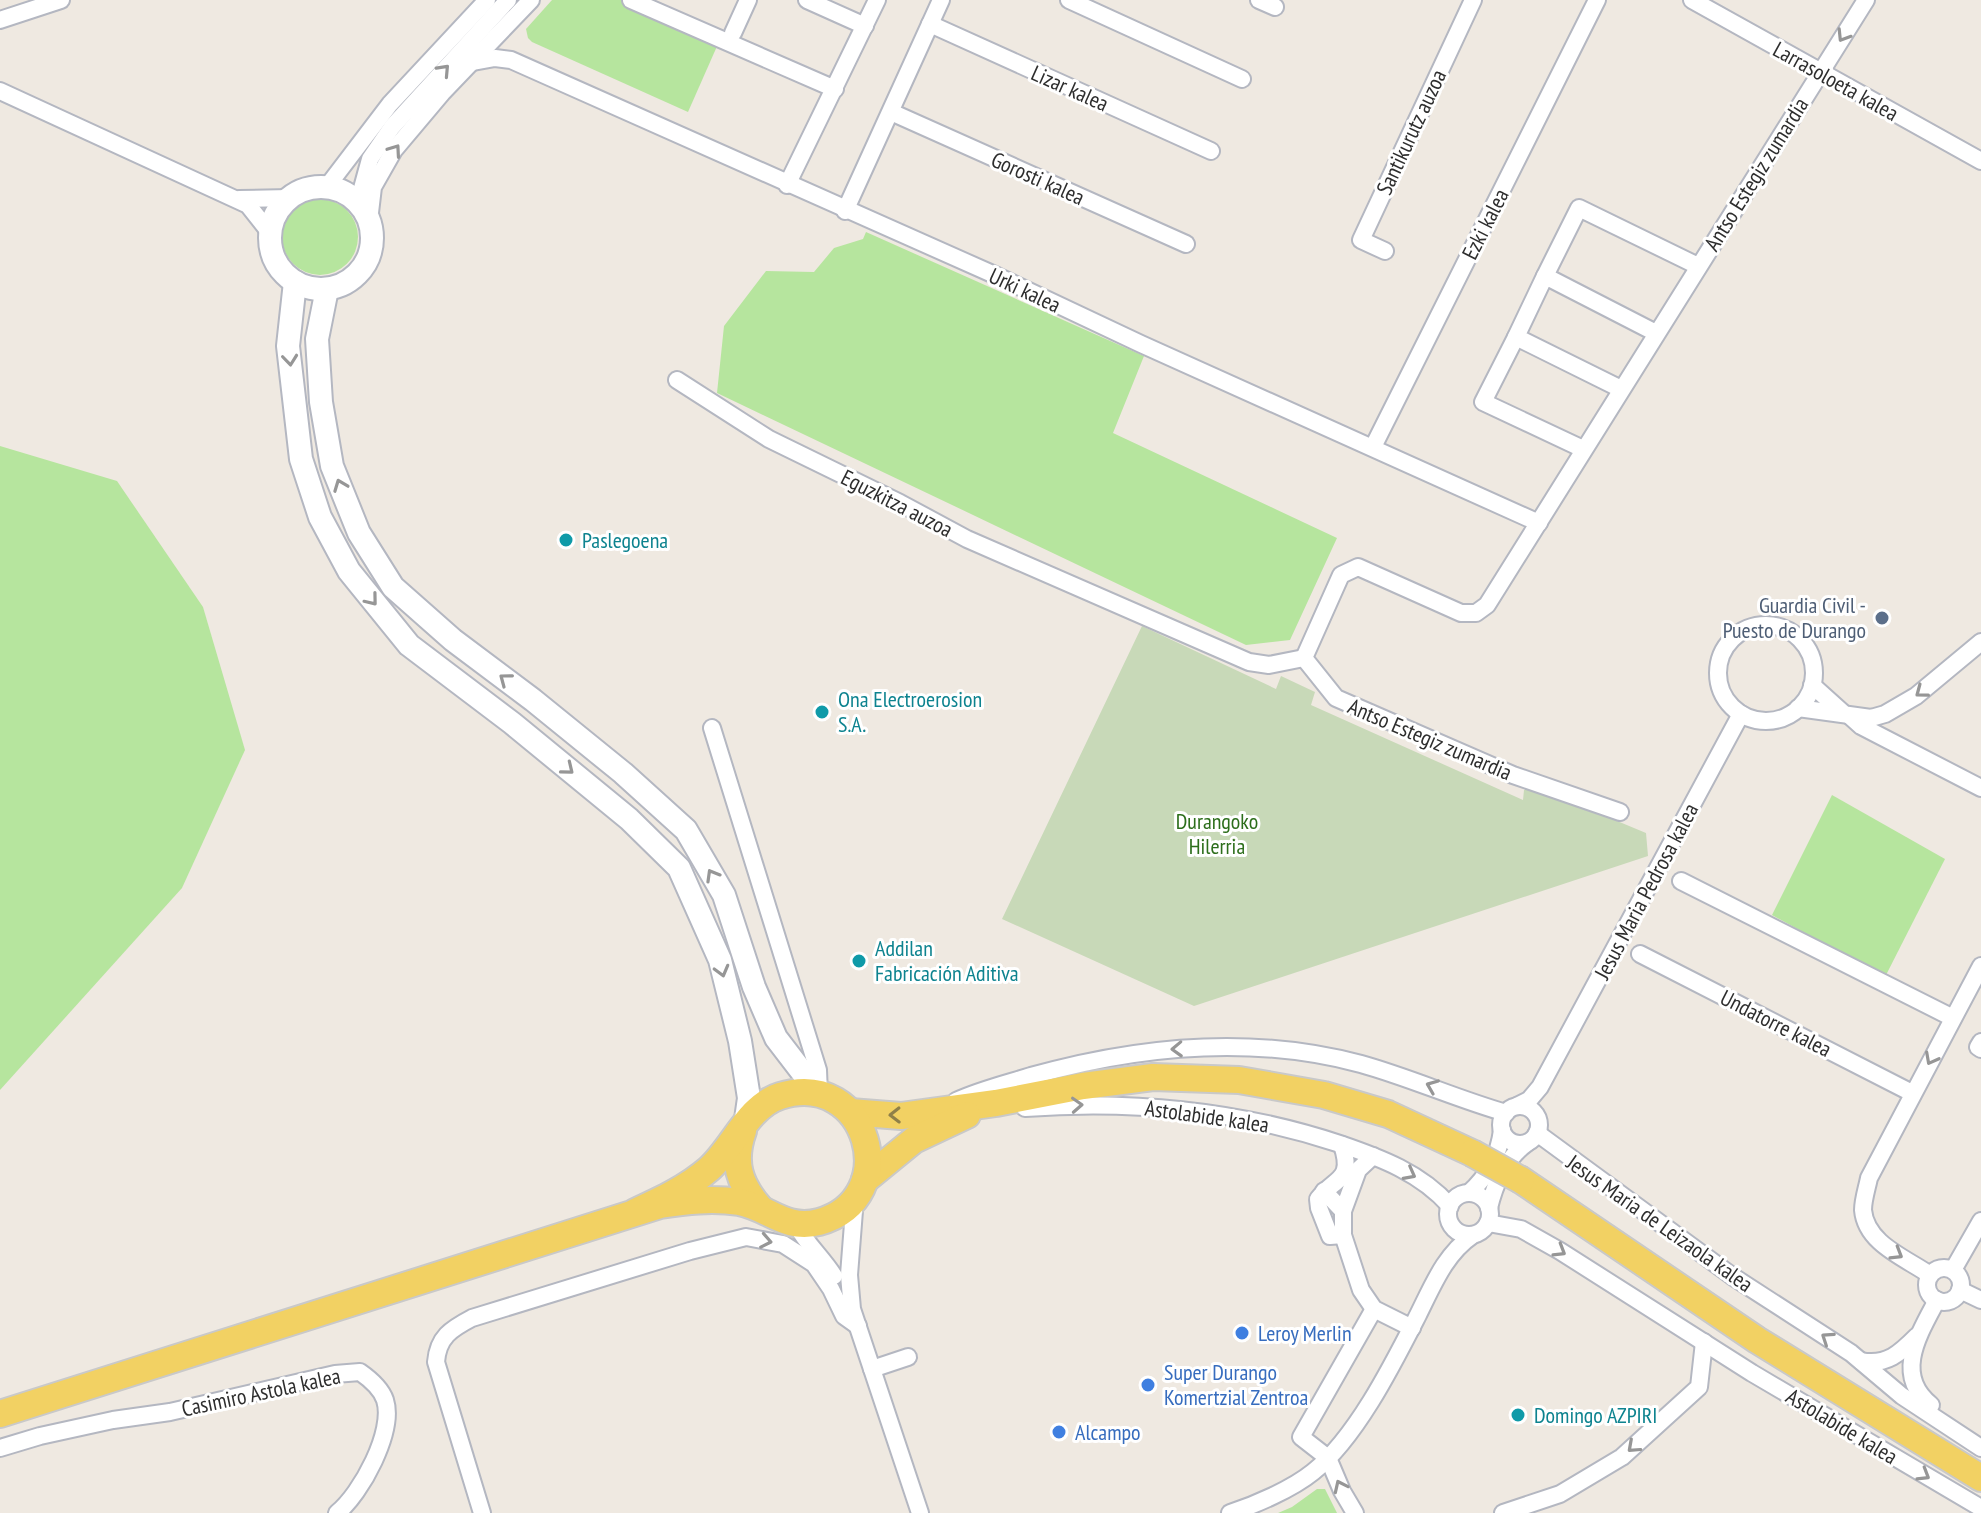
<svg xmlns="http://www.w3.org/2000/svg" width="1981" height="1513" font-family="'PT Sans Narrow',sans-serif">
<rect width="100%" height="100%" fill="#efe9e1"/>
<g fill="#b6e59e">
<path d="M552,0H621L718,44L688,112L532,42L528,38L526,29Z"/>
<circle cx="320" cy="237" r="38"/>
<path d="M866,232L1144,356L1113,433L1337,538L1290,640L1246,645L717,393L724,326L766,271L814,272L834,248L863,239Z"/>
<path d="M0,446L117,481L203,607L245,750L182,888L0,1090Z"/>
<path d="M1832,795L1945,859L1885,977L1772,915Z"/>
<path d="M1317,1489H1325L1337,1513H1278L1292,1507Z"/>
</g>
<path fill="#c8d9b8" d="M1142,626L1276,689L1281,676L1315,692L1311,705L1523,800L1524,790L1533,786L1646,833L1648,856L1194,1006L1002,919Z"/>
<g fill="none" stroke-linecap="round" stroke-linejoin="round">
<g stroke="#b4b7c1" stroke-width="20">
<g id="street">
<path d="M631,0L835,89"/>
<path d="M807,0L865,26"/>
<path d="M1069,0L1242,79"/>
<path d="M1259,0L1275,7"/>
<path d="M1692,0L1981,161"/>
<path d="M0,20L61,0"/>
<path d="M930,24L1211,151"/>
<path d="M733,33L748,0"/>
<path d="M473,62L495,58L511,60L997,276L1141,344L1539,523"/>
<path d="M0,91L248,205L271,234"/>
<path d="M891,112L1186,244"/>
<path d="M787,185L877,0"/>
<path d="M326,188L390,104L487,0"/>
<path d="M239,199L290,198"/>
<path d="M358,203L370,159L392,127L508,0"/>
<path d="M845,211L941,0"/>
<path d="M369,221L373,187L394,150L442,93L531,0"/>
<path d="M1385,251L1361,240L1473,0"/>
<path d="M1545,276L1579,208L1698,266"/>
<path d="M1516,337L1483,402L1583,449"/>
<path d="M677,380L769,439L900,503L967,539L1249,662L1269,665L1304,658"/>
<path d="M1621,389L1516,337L1545,276L1656,333"/>
<path d="M1373,447L1597,0"/>
<circle cx="1766" cy="673" r="48"/>
<path d="M1812,685L1842,712"/>
<path d="M1798,708L1871,718L1885,714L1916,696L1981,642"/>
<path d="M1851,717L1861,726L1981,788"/>
<path d="M712,728L818,1070L819,1094"/>
<path d="M1620,812L1513,775L1336,698L1304,658L1341,575L1358,567L1461,613H1476L1487,605L1866,0"/>
<path d="M1681,881L1953,1018"/>
<path d="M1640,954L1912,1093"/>
<path d="M1981,1042L1978,1047L1981,1049"/>
<path d="M956,1101C980,1090 1005,1084 1031,1076C1138,1046 1253,1035 1361,1064C1411,1078 1457,1099 1506,1113"/>
<path d="M1517,1106L1529,1100L1540,1087L1741,714"/>
<circle cx="1520" cy="1125" r="19"/>
<path d="M1025,1108C1132,1100 1237,1110 1340,1144C1381,1158 1421,1173 1450,1206"/>
<path d="M1537,1133L1732,1276L1851,1353L1902,1396L1981,1448"/>
<path d="M1342,1145C1354,1181 1335,1177 1318,1199L1319,1208L1330,1236L1343,1235"/>
<path d="M1324,1191L1343,1211V1235L1361,1290L1374,1309L1412,1328"/>
<path d="M1469,1193C1488,1176 1499,1155 1502,1130"/>
<circle cx="1469" cy="1214" r="21"/>
<path d="M855,1198L849,1275L852,1309L920,1513"/>
<path d="M1489,1208C1495,1183 1506,1158 1527,1143"/>
<path d="M1343,1211L1358,1170L1373,1156"/>
<path d="M1488,1223L1521,1229L1560,1251L1752,1373L1981,1508"/>
<path d="M796,1224C806,1244 822,1257 834,1276"/>
<circle cx="1944" cy="1285" r="17"/>
<path d="M1953,1270L1981,1221"/>
<path d="M1930,1275C1906,1258 1866,1244 1863,1210C1863,1200 1867,1188 1869,1178L1981,966"/>
<path d="M1960,1290L1981,1300"/>
<path d="M1861,1361C1887,1366 1900,1353 1917,1336"/>
<path d="M872,1369L908,1357"/>
<path d="M1931,1405C1893,1375 1919,1334 1937,1300"/>
<path d="M0,1448L40,1436L113,1420L170,1412L335,1374L360,1372C370,1379 381,1388 385,1400C395,1431 361,1494 337,1513"/>
<path d="M482,1513L436,1362C438,1337 451,1329 472,1318L690,1251L746,1237L783,1244L814,1264L831,1289L844,1316L858,1326"/>
<path d="M1230,1513C1255,1505 1292,1489 1313,1472C1356,1438 1393,1364 1418,1315C1433,1285 1445,1254 1473,1235"/>
<path d="M1355,1513L1342,1491L1328,1458L1301,1437L1374,1309"/>
<path d="M1503,1513L1560,1494L1622,1457L1699,1387L1704,1342"/>
</g>
</g>
<g stroke="#b4b7c1" stroke-width="26">
<g id="secondary">
<circle cx="321" cy="238" r="51"/>
<path d="M295,282L288,346L301,459L320,517L349,571L409,645L512,723L629,819L679,868L720,960L740,1041L749,1098L745,1126"/>
<path d="M327,289L317,339L321,402L332,466L359,533L393,587L453,640L533,700L623,773L686,830L724,895L754,987L776,1038L819,1094"/>
</g>
</g>
<g stroke="#c9c9c9" stroke-width="30">
<g id="primary">
<path d="M850,1112L901,1116L996,1103L1083,1086L1153,1077L1239,1080L1324,1095L1388,1114L1472,1153"/>
<path d="M743,1131C732,1162 739,1184 760,1208"/>
<path d="M865,1180L914,1140L967,1115"/>
<path d="M1521,1180L1757,1340L1981,1478"/>
<path d="M0,1414L660,1205C686,1201 712,1198 739,1202C768,1207 785,1231 819,1222C905,1198 868,1068 780,1096C748,1106 733,1148 709,1169C687,1188 661,1200 635,1212"/>
</g>
</g>
<use href="#street" stroke="#fff" stroke-width="16"/>
<use href="#secondary" stroke="#fff" stroke-width="22"/>
<use href="#primary" stroke="#f2d163" stroke-width="26"/>
<g stroke="#c9c9c9" stroke-width="30" stroke-linecap="butt">
<path id="primary-bridge" d="M1472,1153L1521,1180"/>
</g>
<use href="#primary-bridge" stroke="#f2d163" stroke-width="26"/>
</g>
<defs><path id="oneway-chevron" d="M-2-3.5L2.5 0L-2 3.5" fill="none" stroke-width="1.6" stroke-linecap="round" stroke-linejoin="round" transform="scale(2)"/></defs>
<g stroke="#969696">
<use href="#oneway-chevron" transform="translate(1843 36) rotate(122)"/>
<use href="#oneway-chevron" transform="translate(444 70) rotate(-47)"/>
<use href="#oneway-chevron" transform="translate(395 150) rotate(-55)"/>
<use href="#oneway-chevron" transform="translate(290 360) rotate(84)"/>
<use href="#oneway-chevron" transform="translate(340 485) rotate(-111)"/>
<use href="#oneway-chevron" transform="translate(372 600) rotate(51)"/>
<use href="#oneway-chevron" transform="translate(505 679) rotate(-143)"/>
<use href="#oneway-chevron" transform="translate(1921 692) rotate(143)"/>
<use href="#oneway-chevron" transform="translate(568 769) rotate(39)"/>
<use href="#oneway-chevron" transform="translate(712 875) rotate(-120)"/>
<use href="#oneway-chevron" transform="translate(722 971) rotate(75)"/>
<use href="#oneway-chevron" transform="translate(1177 1049) rotate(178)"/>
<use href="#oneway-chevron" transform="translate(1931 1059) rotate(118)"/>
<use href="#oneway-chevron" transform="translate(1432 1086) rotate(-158)"/>
<use href="#oneway-chevron" transform="translate(1077 1105) rotate(-3)"/>
<use href="#oneway-chevron" transform="translate(1410 1174) rotate(28)"/>
<use href="#oneway-chevron" transform="translate(766 1241) rotate(11)"/>
<use href="#oneway-chevron" transform="translate(1560 1251) rotate(31)"/>
<use href="#oneway-chevron" transform="translate(1897 1254) rotate(31)"/>
<use href="#oneway-chevron" transform="translate(1827 1338) rotate(-146)"/>
<use href="#oneway-chevron" transform="translate(1633 1447) rotate(138)"/>
<use href="#oneway-chevron" transform="translate(1924 1475) rotate(31)"/>
<use href="#oneway-chevron" transform="translate(1340 1486) rotate(-115)"/>
</g>
<use stroke="#908048" href="#oneway-chevron" transform="translate(895 1115) rotate(179)"/>
<g fill="#0f9aa8" stroke="#fff" stroke-width="3">
<circle cx="566" cy="540" r="8"/>
<circle cx="822" cy="712" r="8"/>
<circle cx="859" cy="961" r="8"/>
<circle cx="1518" cy="1415" r="8"/>
</g>
<circle fill="#5c6f8a" stroke="#fff" stroke-width="3" cx="1882" cy="618" r="8"/>
<g fill="#3f7fe0" stroke="#fff" stroke-width="3">
<circle cx="1242" cy="1333" r="8"/>
<circle cx="1148" cy="1385" r="8"/>
<circle cx="1059" cy="1432" r="8"/>
</g>
<g text-anchor="middle" dominant-baseline="central" stroke-width="6" stroke-linejoin="round" paint-order="stroke">
<g font-size="22" fill="#2e2e2e" stroke="#fff">
<text transform="translate(1836 81) rotate(29)">Larrasoloeta kalea</text>
<text transform="translate(1070 88) rotate(24)">Lizar kalea</text>
<text transform="translate(1411 132) rotate(-65)">Santikurutz auzoa</text>
<text transform="translate(1756 174) rotate(-58)">Antso Estegiz zumardia</text>
<text transform="translate(1038 178) rotate(24)">Gorosti kalea</text>
<text transform="translate(1485 224) rotate(-63)">Ezki kalea</text>
<text transform="translate(1025 290) rotate(25)">Urki kalea</text>
<text transform="translate(897 503) rotate(27)">Eguzkitza auzoa</text>
<text transform="translate(1430 739) rotate(23)">Antso Estegiz zumardia</text>
<text transform="translate(1646 891) rotate(-62)">Jesus Maria Pedrosa kalea</text>
<text transform="translate(1776 1023) rotate(27)">Undatorre kalea</text>
<text transform="translate(1207 1116) rotate(8)">Astolabide kalea</text>
<text transform="translate(1660 1223) rotate(35)">Jesus Maria de Leizaola kalea</text>
<text transform="translate(261 1392) rotate(-12)">Casimiro Astola kalea</text>
<text transform="translate(1842 1426) rotate(31)">Astolabide kalea</text>
</g>
<g font-size="22" fill="#0d838f" stroke="#fff" text-anchor="start">
<text x="582" y="540">Paslegoena</text>
<text x="838" y="699">Ona Electroerosion<tspan x="838" dy="25">S.A.</tspan></text>
<text x="875" y="948">Addilan<tspan x="875" dy="25">Fabricación Aditiva</tspan></text>
<text x="1534" y="1415">Domingo AZPIRI</text>
</g>
<g font-size="22" fill="#4e5e75" stroke="#fff" text-anchor="end">
<text x="1866" y="605">Guardia Civil -<tspan x="1866" dy="25">Puesto de Durango</tspan></text>
</g>
<g font-size="22" fill="#2c6e1b" stroke="#fff">
<text x="1217" y="821">Durangoko<tspan x="1217" dy="25">Hilerria</tspan></text>
</g>
<g font-size="22" fill="#366cbe" stroke="#fff" text-anchor="start">
<text x="1258" y="1333">Leroy Merlin</text>
<text x="1164" y="1372">Super Durango<tspan x="1164" dy="25">Komertzial Zentroa</tspan></text>
<text x="1075" y="1432">Alcampo</text>
</g>
</g>
</svg>
